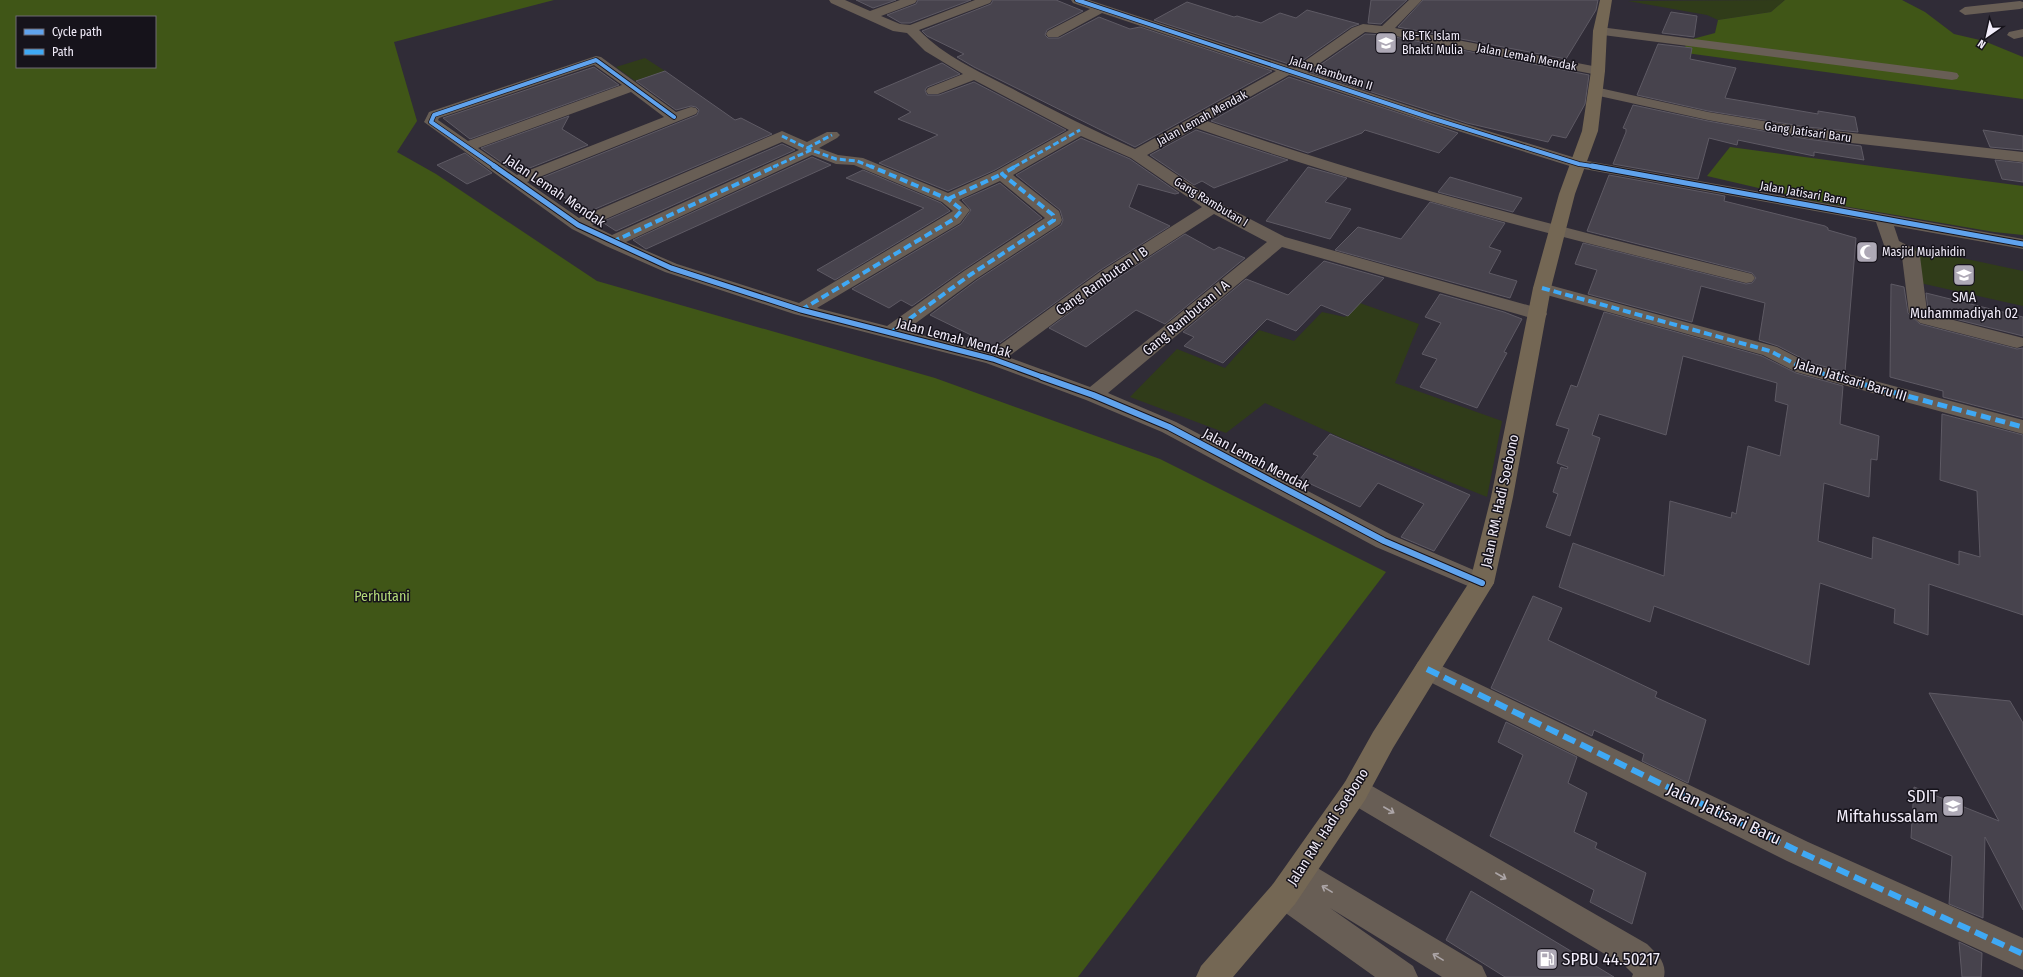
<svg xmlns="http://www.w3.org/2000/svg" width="2023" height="977" font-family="'Fira Sans Condensed',sans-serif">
<rect width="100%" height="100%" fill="#302c37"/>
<g fill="#303c19">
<path d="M1785,0L1771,12L1718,20L1707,15L1628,1Z"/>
<path d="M645,58L665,71L635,81L616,67Z"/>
<path d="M1915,248L2023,271V306L1920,283Z"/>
<path d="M1357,302L1419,324L1395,383L1502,421L1487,497L1342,438L1265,403L1226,433L1130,397L1177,349L1225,368L1259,330L1294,341L1322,312L1345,317Z"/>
</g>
<g fill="#405617" fill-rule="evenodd">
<path d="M0,0H554L394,42L417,121L397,152L436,174L597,281L935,378L1160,459L1386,572L1078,977H0ZM17,17H155V67H17Z"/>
<path d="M1785,0H1902L1925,12L1954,34L1984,41L2023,57V99L1686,53L1685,41L1715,33L1718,20L1771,12Z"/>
<path d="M1730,147L2023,186V235L1994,232L1814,201L1707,176Z"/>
</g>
<g fill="#47434d" stroke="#5e5a64">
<path d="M856,0H896L873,8Z"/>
<path d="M918,0H971L910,23H901L887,15L916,4Z"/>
<path d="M993,0H1056L1083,11L1047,30L1045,35L1048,38H1059L1099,17L1130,29L1140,27L1272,71L1135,147L974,67L957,57L964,54L927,36L922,31L991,4Z"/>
<path d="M1371,0H1407L1381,24L1368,23Z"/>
<path d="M1423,0H1598L1596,10L1566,59L1398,27Z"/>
<path d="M1187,2L1234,17L1237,16L1261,23L1280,13L1296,18L1307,10L1359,24L1351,27L1295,66L1154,20Z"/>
<path d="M1671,12L1697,16L1694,37L1662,33Z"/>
<path d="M1365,34L1385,35L1589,75L1585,104L1566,138L1552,135L1548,142L1467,123L1310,72Z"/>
<path d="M1658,44L1692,48L1690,59L1736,68L1725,98L1818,114V111L1855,117L1858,132L1807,127L1708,111L1637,95Z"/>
<path d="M942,63L960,74L927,87L925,90L927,95H939L974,82L1066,130L995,170L948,191L879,163L938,135L898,119L911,112L874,92Z"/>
<path d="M594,67L619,85L470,139L443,118Z"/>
<path d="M665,71L735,120L741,118L772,134L588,212L536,180L697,115L699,110L696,107L691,106L676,110L636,81Z"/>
<path d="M1289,77L1423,121L1458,133L1439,153L1365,130L1362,133L1308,153L1211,121Z"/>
<path d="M1633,105L1708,121L1807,139L1861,146L1864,160L1814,152V156L1738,140L1737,145L1709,138L1698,179L1613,164L1626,132V129L1623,128Z"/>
<path d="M569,116L562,129L588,145L522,171L512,165L508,167L481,148Z"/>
<path d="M1196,130L1263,152L1288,160L1214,188L1202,181L1194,185L1150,155Z"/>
<path d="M1983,130L2023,136V150L1990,147Z"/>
<path d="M1081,138L1130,159L1179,193L1175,194L1138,184L1129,207L1170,226L1099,271L990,350L966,339L971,335L930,315L977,280L1061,225L1063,220L1060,210L1016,175Z"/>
<path d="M782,144L795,150L616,231L602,222Z"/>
<path d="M465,153L492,173L467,184L437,165Z"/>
<path d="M812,157L831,165L646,249L633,240Z"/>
<path d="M1995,160L2023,163V182L2002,179Z"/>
<path d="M1308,167L1347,178L1325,202L1351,209L1330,239L1266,221Z"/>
<path d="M863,170L941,203L950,211L835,280L817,270L924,208L846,178Z"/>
<path d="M1609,175L1725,196L1724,201L1825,226L1828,228V230L1856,238L1845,372L1811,363L1778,346L1759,340L1765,303L1701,286L1692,322L1588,294L1597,270L1575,264L1583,243L1746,284L1752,283L1756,278L1752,273L1587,231Z"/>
<path d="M1450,177L1522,198L1513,212L1438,192Z"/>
<path d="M1000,183L1042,218L963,270L912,306L901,300L889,308L852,289L961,224L971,210L962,200Z"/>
<path d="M1430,202L1505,223L1489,247L1501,251L1489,273L1517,281L1510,298L1335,250L1358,227L1401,239Z"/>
<path d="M1185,234L1214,250L1219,247L1245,258L1165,324L1136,310L1086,347L1049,328L1113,281Z"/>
<path d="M1324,261L1384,278L1348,316L1321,305L1296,331L1267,319L1223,363L1184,346L1194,337L1183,332L1246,279L1288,295Z"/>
<path d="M1891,284L1904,287L1908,313L1920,324L2017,349L2023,348V418L1943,397V391L1890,377Z"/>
<path d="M1926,293L2023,317V336L1935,314L1928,310Z"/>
<path d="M1440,294L1504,312L1522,319L1504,352L1507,353L1477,408L1420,387L1437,359L1422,354L1441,323L1425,317Z"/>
<path d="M1604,312L1762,356L1796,373L1843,386L1840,424L1879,436L1877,460L1871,459L1869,497L1824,483L1818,541L1872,559L1873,537L1959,565V551L1980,557L1977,491L1940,480L1942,414L2023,435V615L1929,584L1928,635L1894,623L1895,609L1820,583L1809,665L1654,606L1650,622L1559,587L1573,543L1664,576L1670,501L1731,518L1732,512L1736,514L1748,446L1780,456L1788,405L1775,401L1777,383L1683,356L1666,435L1599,414L1592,435L1600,438L1570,536L1546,527L1558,494L1553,492L1561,467L1567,469L1568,467L1557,463L1569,429L1556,425L1571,385L1577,387Z"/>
<path d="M1330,434L1470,495L1434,551L1401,537L1424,504L1378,483L1360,507L1300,479L1318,456L1313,454Z"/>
<path d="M1533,596L1562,608L1548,640L1657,692L1655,697L1706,720L1688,783L1642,761L1644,754L1594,730L1592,736L1491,688Z"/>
<path d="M1929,693L2010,701L2023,723V910L1985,837L1983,918L1949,904L1952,856L1911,838L1914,787L1999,821Z"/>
<path d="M1506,722L1577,757L1568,783L1587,793L1574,832L1597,843L1595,848L1646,873L1632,924L1590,902L1594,890L1490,836L1523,755L1498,742Z"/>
<path d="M1471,891L1614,977H1505L1446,940Z"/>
<path d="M1959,942L1982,953L1981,977H1962Z"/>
</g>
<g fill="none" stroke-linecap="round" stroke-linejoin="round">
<g fill="#685e55" fill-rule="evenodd">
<path d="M829,0H845L870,11L900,0H917L915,3L881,16L900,24L910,25L975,0H992L990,3L919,30C944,56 978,71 1009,87C1051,109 1092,130 1135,149L1276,71L1102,13L1058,37H1048L1046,34L1048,31L1090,9L1073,3L1071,0H1089L1295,68L1352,28L1363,24L1382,26L1409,0H1422L1395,28L1598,67L1603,68L1605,71L1603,74L1598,75L1385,34L1365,32L1307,72L1433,114L1582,160L2023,239V249L1894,226L1899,241L1914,249L1920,256L1927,311L1934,315L2023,338V346L2017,348L1920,323L1909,313L1902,257L1885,248L1876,222L1573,167L1423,120L1289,75L1207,121C1385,184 1569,229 1752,274L1755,278L1752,282L1746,283C1561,237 1376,191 1196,128L1147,155L1219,203L1285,237L1545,310L1547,314L1545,318L1538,320L1282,247L1108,393L1176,422L1392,535L1490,577L1494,583L1490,589L1482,592L1376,547L1162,432L1086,400L986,363L794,314L665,272L606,246L572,229L424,122L429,112L596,56L601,57L676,112L691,107L696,108L698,111L696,114L527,182L579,218L782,131L807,142L827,132H837L840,135L837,138L819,148L838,155L863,158L948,193L996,171L1069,130L974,80L938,94H928L926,91L928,88L963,74L925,51L907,33L893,31L831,3ZM594,65L622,85L468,141L438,120L439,118ZM631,92L664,117L517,175L478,148ZM1081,136L1131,158L1202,207L1100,272L990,352L905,331L976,279L1060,224L1062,220L1059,211L1013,175ZM782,142L799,150L612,235L592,225ZM812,155L836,164L854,165L942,202L953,211L799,303L677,264L626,242ZM1000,181L1045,218L964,271L887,326L817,308L960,223L970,210L959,200ZM1214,214L1267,242L1090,387L1008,357L1112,280Z"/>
<path d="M2020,1L2023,2V8L2020,9L1965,15L1959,11L1965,7Z"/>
<path d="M1600,27L1952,72L1957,73L1959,76L1957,79L1952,80L1595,34L1593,31L1595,28Z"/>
<path d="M2023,29V37L2014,39L2007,35L2009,32Z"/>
<path d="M1595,87L1708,112L1807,128L2023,152V162L1807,138L1708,120L1590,94L1588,91L1590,88Z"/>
<path d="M1542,283L1777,347L1810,364L2023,420V434L1796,372L1763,355L1536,292L1533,288L1536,284Z"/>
<path d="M1427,659L1808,842L2023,938V970L1787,861L1418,676L1414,669L1418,662Z"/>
<path d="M1355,778L1365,782L1647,944C1657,954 1667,962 1664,977H1632L1633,974L1625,966L1345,800L1341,791L1345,782Z"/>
<path d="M1299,859L1309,863L1482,966L1487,977H1442L1330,908L1413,966L1418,977H1375L1273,904L1269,894L1273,884L1284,880L1288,881L1284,873L1289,863Z"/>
</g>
<path fill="#746754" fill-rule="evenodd" d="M1600,0H1612L1607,31L1605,71L1598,131L1575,194L1551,288L1513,497L1494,583L1393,748L1365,800L1295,904L1233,977H1196L1201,966L1273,884L1345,782L1373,732L1470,581L1491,497L1533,288L1559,194L1582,131L1591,71L1593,31Z"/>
<g stroke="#3fa9f5" stroke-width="3" stroke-dasharray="6 3" stroke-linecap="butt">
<path d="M782,136L811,150"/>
<path d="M807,148L832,135"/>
<path d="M773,167L811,150L836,159L857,161L872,167"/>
<path d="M1014,167L1080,130"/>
</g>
<g stroke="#3fa9f5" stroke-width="4" stroke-dasharray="8 4" stroke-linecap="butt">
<path d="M948,199L1002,174"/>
<path d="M612,242L776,166"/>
<path d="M1542,288L1770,351L1803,368L1839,378"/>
<path d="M801,310L954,219L962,210L948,199L870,166"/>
<path d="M890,333L970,275L1054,220L1053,215L1002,174L1016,166"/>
</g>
<path stroke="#3fa9f5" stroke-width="5" stroke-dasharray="10 5" stroke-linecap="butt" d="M1836,377L2023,427"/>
<path stroke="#3fa9f5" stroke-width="6" stroke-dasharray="13 6" stroke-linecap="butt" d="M1427,669L1798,851L2023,954"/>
<g stroke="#16131b" stroke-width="5.5">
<g id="cycleway-far2">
<path d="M1077,0L1428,117L1579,164L1598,167"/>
<path d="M496,167L431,122L434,115L596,60L674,117"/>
</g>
</g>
<g stroke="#16131b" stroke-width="7">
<g id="cycleway-far1">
<path d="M494,166L578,225L671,268L801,310L993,359L1045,378"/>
<path d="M1592,166L2023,244"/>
</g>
</g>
<g stroke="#16131b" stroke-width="8">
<path id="cycleway" d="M1042,377L1093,395L1169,427L1384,541L1482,583"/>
</g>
<use href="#cycleway-far2" stroke="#60a3ed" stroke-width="4"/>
<use href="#cycleway-far1" stroke="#60a3ed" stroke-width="5"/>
<use href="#cycleway" stroke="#60a3ed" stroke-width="6"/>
</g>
<defs><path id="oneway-shaft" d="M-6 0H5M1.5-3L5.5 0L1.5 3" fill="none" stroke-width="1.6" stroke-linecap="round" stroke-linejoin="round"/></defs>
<g stroke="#ada6a8">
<use href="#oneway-shaft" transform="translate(1389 810) rotate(30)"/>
<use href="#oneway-shaft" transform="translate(1501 876) rotate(30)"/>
<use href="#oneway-shaft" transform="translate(1327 889) rotate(-149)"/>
<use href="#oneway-shaft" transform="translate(1438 957) rotate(-149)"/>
</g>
<defs>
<g id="school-square" transform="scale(1.15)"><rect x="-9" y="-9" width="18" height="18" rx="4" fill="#aea9b6" stroke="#16131b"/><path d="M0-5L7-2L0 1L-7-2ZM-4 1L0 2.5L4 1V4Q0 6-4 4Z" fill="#fff"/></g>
<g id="mosque-square" transform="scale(1.15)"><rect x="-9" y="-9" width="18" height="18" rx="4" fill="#aea9b6" stroke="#16131b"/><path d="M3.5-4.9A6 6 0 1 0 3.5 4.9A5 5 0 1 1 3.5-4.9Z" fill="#fff"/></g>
<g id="fuel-square" transform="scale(1.15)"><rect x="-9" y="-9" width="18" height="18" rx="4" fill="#aea9b6" stroke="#16131b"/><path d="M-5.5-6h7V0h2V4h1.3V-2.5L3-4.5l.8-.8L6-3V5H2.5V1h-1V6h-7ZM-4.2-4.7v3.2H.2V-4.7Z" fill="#fff"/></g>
</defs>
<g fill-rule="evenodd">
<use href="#school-square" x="1386" y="43"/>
<use href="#mosque-square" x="1867" y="252"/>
<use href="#school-square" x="1964" y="275"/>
<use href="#school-square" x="1953" y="806"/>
<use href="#fuel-square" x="1547" y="959"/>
</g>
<g text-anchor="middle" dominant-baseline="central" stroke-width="3" stroke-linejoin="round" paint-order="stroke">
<g font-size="12" fill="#f2edfa" stroke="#16131b" text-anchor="start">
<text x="1402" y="36">KB-TK Islam<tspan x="1402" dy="14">Bhakti Mulia</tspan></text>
<text x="1882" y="252">Masjid Mujahidin</text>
</g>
<g font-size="12" fill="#f2edfa" stroke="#16131b">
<text transform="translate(1527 57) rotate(11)">Jalan Lemah Mendak</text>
<text transform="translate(1331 73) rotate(18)">Jalan Rambutan II</text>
<text transform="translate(1202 118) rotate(-29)">Jalan Lemah Mendak</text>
<text transform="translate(1808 132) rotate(8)">Gang Jatisari Baru</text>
<text transform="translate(1803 193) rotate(10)">Jalan Jatisari Baru</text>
<text transform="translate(1211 202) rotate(31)">Gang Rambutan I</text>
</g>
<g font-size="14" fill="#f2edfa" stroke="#16131b">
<text transform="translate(555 191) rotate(34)">Jalan Lemah Mendak</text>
<text transform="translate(1102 281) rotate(-35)">Gang Rambutan I B</text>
<text transform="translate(1186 318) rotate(-40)">Gang Rambutan I A</text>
<text transform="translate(954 338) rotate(15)">Jalan Lemah Mendak</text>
<text transform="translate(1851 380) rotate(17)">Jalan Jatisari Baru III</text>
<text transform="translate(1256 460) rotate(28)">Jalan Lemah Mendak</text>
<text transform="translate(1500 501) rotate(-78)">Jalan RM. Hadi Soebono</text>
<text transform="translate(1328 827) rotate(-57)">Jalan RM. Hadi Soebono</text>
</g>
<g font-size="14" fill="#f2edfa" stroke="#16131b">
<text x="1964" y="297">SMA<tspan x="1964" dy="16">Muhammadiyah 02</tspan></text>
</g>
<g font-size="14" fill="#b3d978" stroke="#16131b">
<text x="382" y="596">Perhutani</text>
</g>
<g font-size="17" fill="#f2edfa" stroke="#16131b" text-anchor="end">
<text x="1938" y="796">SDIT<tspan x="1938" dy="20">Miftahussalam</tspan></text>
<text x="1562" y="959" text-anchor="start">SPBU 44.50217</text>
</g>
<g font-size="17" fill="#f2edfa" stroke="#16131b">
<text transform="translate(1724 814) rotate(25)">Jalan Jatisari Baru</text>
</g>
</g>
<rect x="16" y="16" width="140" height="52" fill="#16131b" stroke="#6e6a74"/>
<rect x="24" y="29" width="20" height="6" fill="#60a3ed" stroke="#6e6a74"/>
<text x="52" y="36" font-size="12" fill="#f2edfa">Cycle path</text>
<rect x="24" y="49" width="20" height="6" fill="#3fa9f5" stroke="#6e6a74"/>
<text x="52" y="56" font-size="12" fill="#f2edfa">Path</text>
<g transform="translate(1987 36) rotate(214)" stroke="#16131b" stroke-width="3" paint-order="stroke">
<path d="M0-3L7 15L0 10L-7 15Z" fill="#f2edfa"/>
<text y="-6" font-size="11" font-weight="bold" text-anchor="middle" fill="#f2edfa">N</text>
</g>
</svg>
